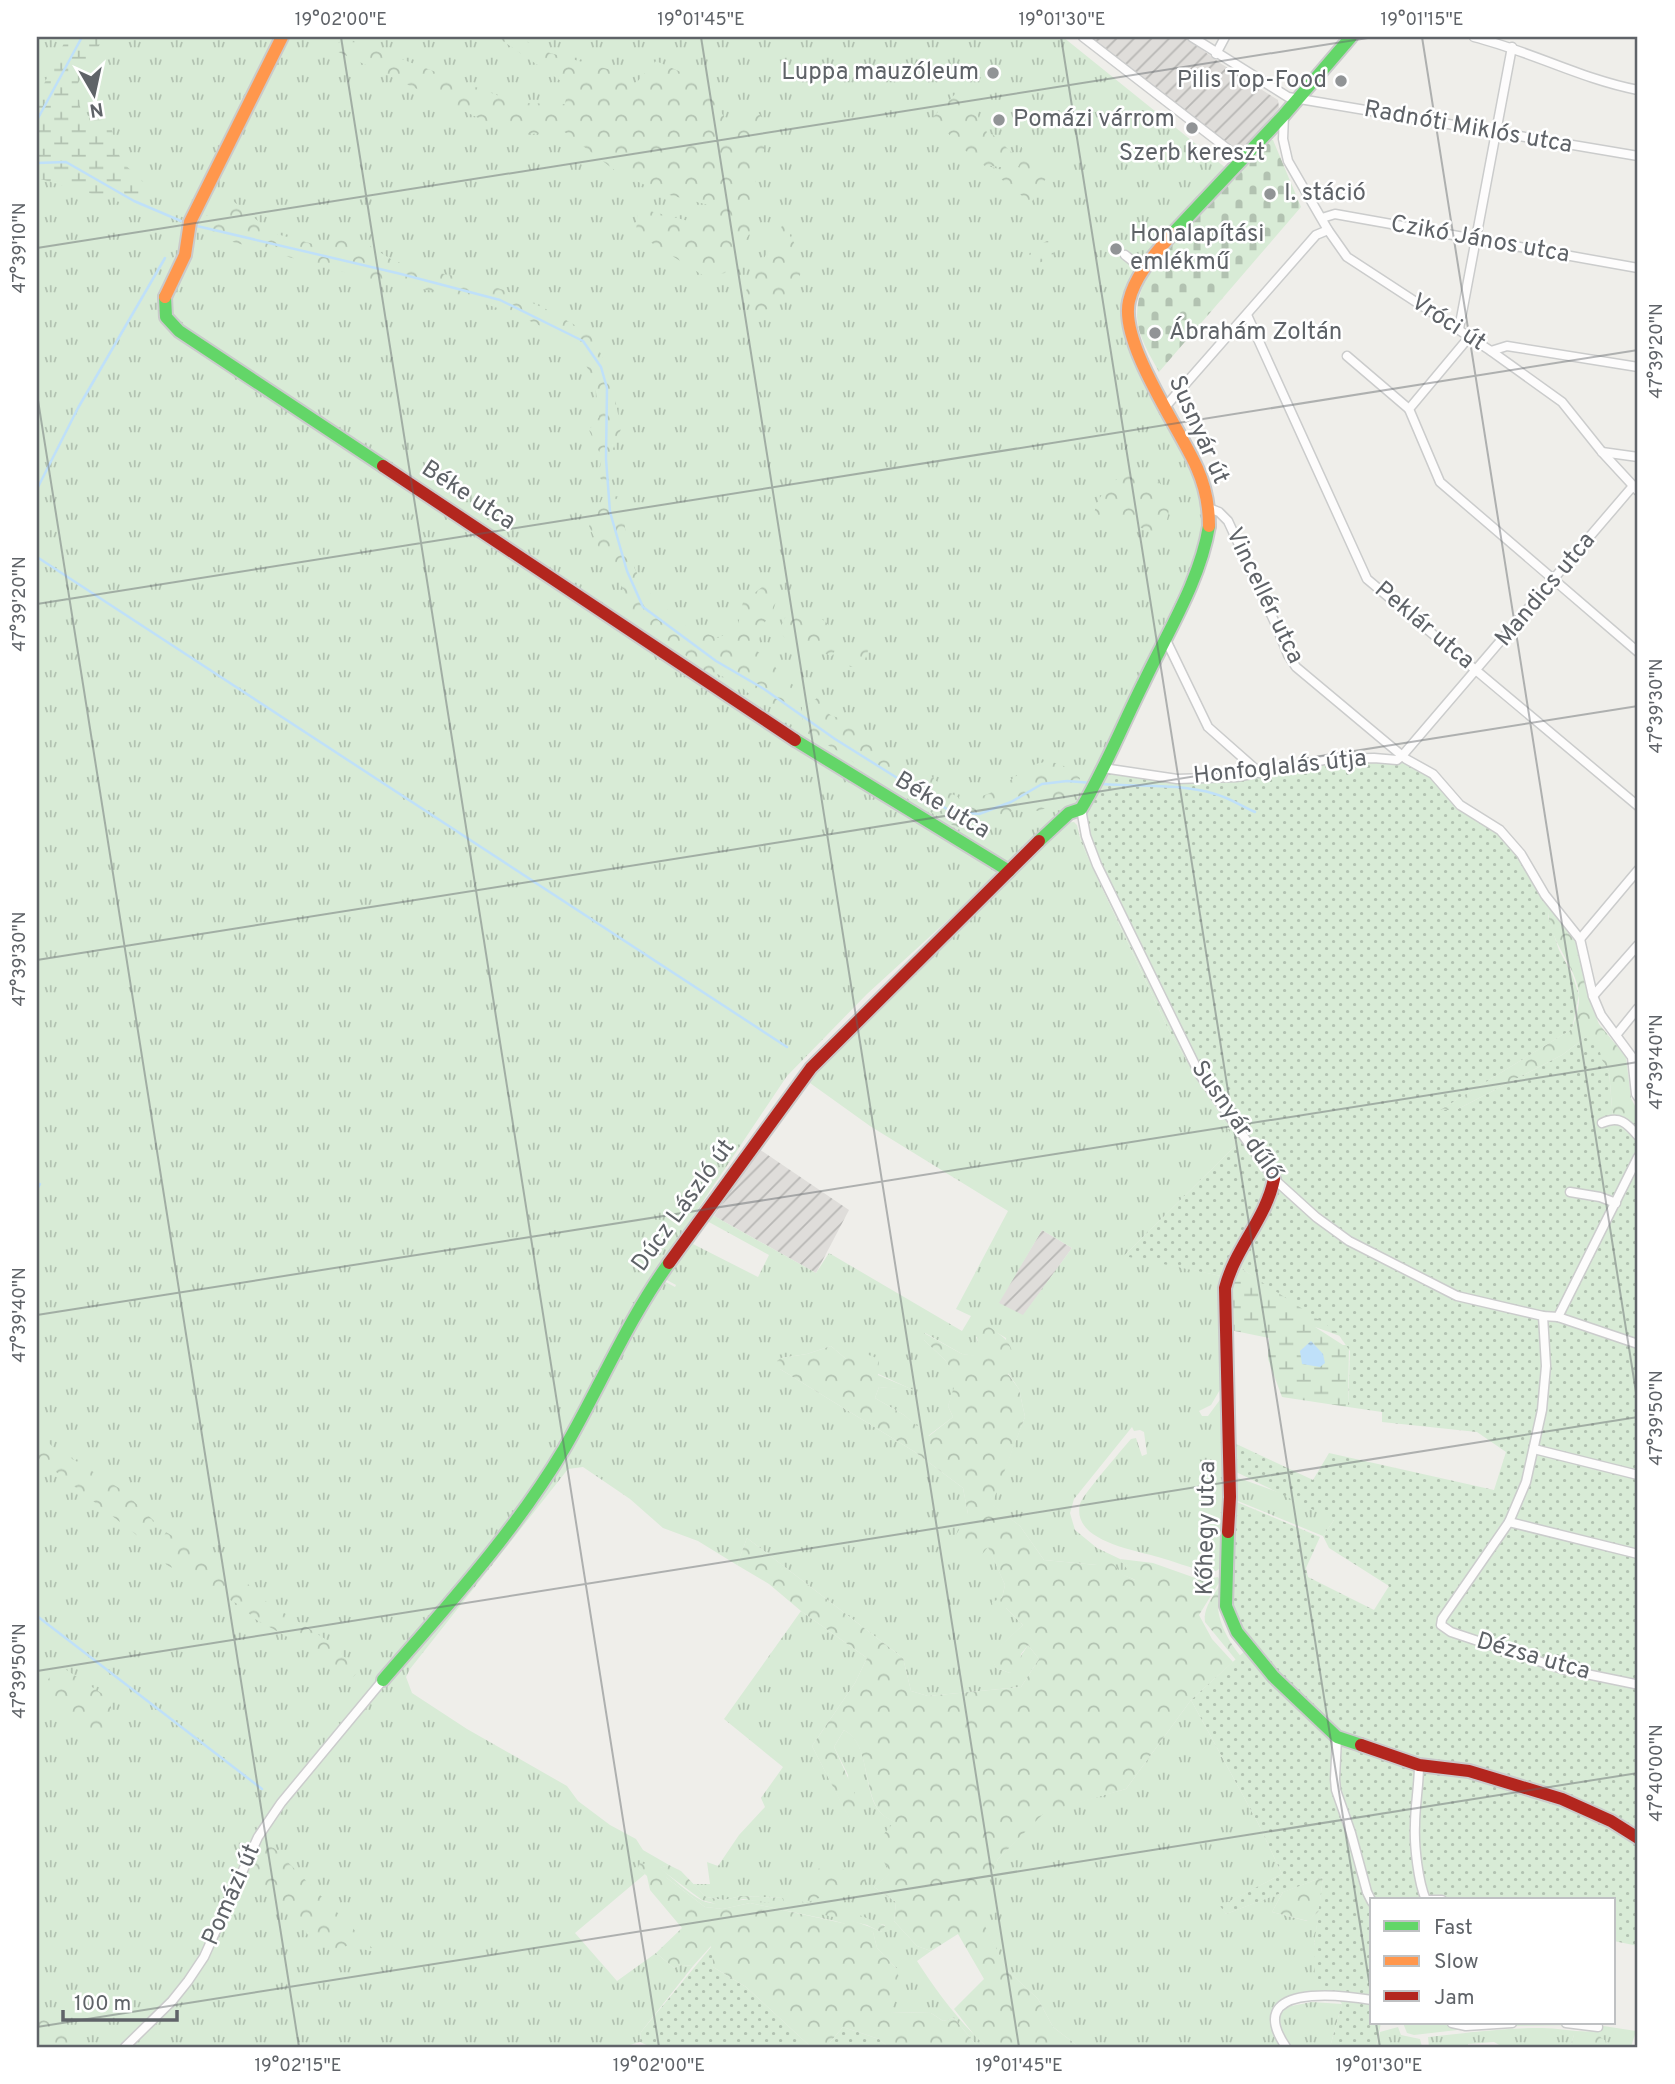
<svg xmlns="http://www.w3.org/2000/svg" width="1675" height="2084" font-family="Overpass,sans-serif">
<defs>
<pattern id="industrial-furrows" width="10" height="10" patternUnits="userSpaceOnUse" patternTransform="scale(1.75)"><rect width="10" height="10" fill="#dfddda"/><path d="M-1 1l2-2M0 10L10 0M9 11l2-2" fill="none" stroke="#b8b7b5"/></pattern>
<pattern id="grass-tufts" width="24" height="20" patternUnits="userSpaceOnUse" patternTransform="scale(1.75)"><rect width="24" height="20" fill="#d8ebd6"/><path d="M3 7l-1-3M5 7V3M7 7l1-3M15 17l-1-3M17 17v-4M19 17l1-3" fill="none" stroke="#b2c2b1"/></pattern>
<pattern id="forest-crowns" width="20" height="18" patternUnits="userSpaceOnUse" patternTransform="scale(1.75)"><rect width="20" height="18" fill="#d8ebd6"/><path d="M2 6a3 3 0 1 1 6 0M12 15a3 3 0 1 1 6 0" fill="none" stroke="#b2c2b1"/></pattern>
<pattern id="wetland-marsh" width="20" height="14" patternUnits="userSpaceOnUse" patternTransform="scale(1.75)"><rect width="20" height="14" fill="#d8ebd6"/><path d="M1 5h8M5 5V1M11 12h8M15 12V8" fill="none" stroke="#b2c2b1"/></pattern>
<pattern id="cemetery-stones" width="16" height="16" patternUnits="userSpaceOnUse" patternTransform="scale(1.75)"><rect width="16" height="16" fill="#d8ebd6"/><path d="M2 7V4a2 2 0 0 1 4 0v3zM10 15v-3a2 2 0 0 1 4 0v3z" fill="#b2c2b1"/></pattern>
<pattern id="garden-dots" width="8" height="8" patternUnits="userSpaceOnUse" patternTransform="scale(1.75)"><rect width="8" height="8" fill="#d8ebd6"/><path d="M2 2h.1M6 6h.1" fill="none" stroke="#b2c2b1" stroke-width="1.8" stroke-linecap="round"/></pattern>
<pattern id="water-ripples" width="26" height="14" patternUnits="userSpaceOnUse" patternTransform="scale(1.75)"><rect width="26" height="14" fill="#bfe0f9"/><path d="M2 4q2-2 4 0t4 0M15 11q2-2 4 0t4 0" fill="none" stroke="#9eb9cd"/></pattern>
</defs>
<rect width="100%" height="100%" fill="#efeeea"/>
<g fill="url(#industrial-furrows)">
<path d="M1089,37H1185L1220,63L1278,100L1279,108L1241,151L1235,150Z"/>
<path d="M759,1149L849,1210L816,1273L714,1216Z"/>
<path d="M1042,1230L1072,1248L1023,1316L998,1303Z"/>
</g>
<g fill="url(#grass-tufts)" fill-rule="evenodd">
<path d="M37,37H1063L1227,169L1138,265L1123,305L1127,341L1202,496V544L1097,767L1077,802L867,994L787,1076L641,1294L619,1353L662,1280L675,1287L676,1285L665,1279L707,1221L714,1216L816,1273L829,1253L962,1331L971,1316L956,1309L1008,1211L870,1126L810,1083L815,1071L1065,823L1074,822L1077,825L1081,842L1096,875L1169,1031L1237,1144L1125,1255L1221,1276V1388L1211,1405L1199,1411L1202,1416H1208L1222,1397L1226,1489L1222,1567L1216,1571H1205C1189,1568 1174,1561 1158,1557C1135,1550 1071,1541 1080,1504C1083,1494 1121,1451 1131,1439L1136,1438L1142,1456L1147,1454L1144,1432L1140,1430L1134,1431L1132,1427L1074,1499L1070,1513L1075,1530L1097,1548L1120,1559L1136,1580L1097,1565L1044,1560L1020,1526L991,1504L1025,1417L1019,1389L1008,1373L1006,1338L994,1331L976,1337L980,1348L981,1357L962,1354L925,1333L924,1340L945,1360L958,1378L948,1406L953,1417L928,1436L904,1415L875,1398L879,1387L913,1390L846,1359L831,1346L807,1354L781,1358L780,1369L915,1452L963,1488L968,1514L988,1546L1005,1585L1002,1598L1006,1608L1023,1625L991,1655L996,1668L1010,1673L1028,1645L1039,1659L1021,1687L928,1696L911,1691L903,1658L747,1538L737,1565L698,1541L663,1528L630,1499L583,1467L568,1469L410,1669L406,1677L412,1693L467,1729L567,1786L578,1801L610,1825L636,1839L643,1850L669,1865L660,1868C673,1878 688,1894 703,1901C719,1907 730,1899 745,1900C777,1900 852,1917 881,1932L885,1925L783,1902V1898L741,1896L724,1900L706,1897L693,1884H710L707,1862L718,1866L739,1835L765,1807L761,1798L783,1767L724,1719L801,1611L867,1658L855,1683L812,1746L851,1821L848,1775L834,1747L844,1730C872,1745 861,1790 880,1812C883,1816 890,1819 894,1822L892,1872L874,1887L896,1902L894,1921L917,1946L931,1951L917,1961C936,1991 961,2024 987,2047H978L954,2018L943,2021L931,2013L889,2012L897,1969L877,1948L873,1932L835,1921L750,1903L723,1909L705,1907L667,1878L638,1868L645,1874L575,1933L617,1981L656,1953L674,1968L681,1965L693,1966L641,2032L640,2042L623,2047H37ZM707,1221L769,1255L758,1277L693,1244ZM1042,1230L1072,1248L1023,1315L999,1303Z"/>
<path d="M1236,1477L1297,1499L1334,1517V1520L1323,1536L1233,1499Z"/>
<path d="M1191,1700L1258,1823L1282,1874L1221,1906L1226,1914L1283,1892L1272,1912L1307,1921L1319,1911L1314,1946L1335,1995L1303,1997L1286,2007L1312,2002L1342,2004L1330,2047H1079L1053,2027L1038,1999L1007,1970L976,1910L998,1859L1045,1811L1126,1789Z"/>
<path d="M1403,2023H1584V2025L1492,2026L1414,2035L1407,2033Z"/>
<path d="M1597,2025L1636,2031L1631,2047H1608L1606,2041L1574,2035L1570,2047H1503L1494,2042L1468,2044V2047H1429L1428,2037C1466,2033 1504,2028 1542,2028C1560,2028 1578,2033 1596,2031Z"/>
<path d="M1398,2027L1401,2035L1420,2039L1422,2047H1376L1380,2032Z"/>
</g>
<g fill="url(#forest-crowns)">
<path d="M343,37L518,103L565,104L568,86L497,37H520L543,51L622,73L620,81L636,83L656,61L701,81L728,123L750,124L756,110L765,121L764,151L752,193L753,228L725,273L704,276L636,233L638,208L704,225L724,209L662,193L617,172L562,130L517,136L334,50Z"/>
<path d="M959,90L967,92L977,101L979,127L986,129L987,134L985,138L992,134L999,140L998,144L1001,142L1015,156L1008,168L984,165L1024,176L1027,171L1018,167L1025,153L1021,146L1026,144L1051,170L1031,203L961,147L933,117Z"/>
<path d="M233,201L273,233L313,244L329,240L362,241L394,261L448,275L468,277L506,291L548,310L589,333L609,368L621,429L613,449L612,480L603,481L598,476L602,458L589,430L599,417L595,384L584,361L564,337L515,314L462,296L381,282L200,233L204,217Z"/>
<path d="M783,224C788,233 796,244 799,254C807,286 786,310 755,311L743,296Z"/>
<path d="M1131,469C1168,478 1177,500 1162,534L1094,514C1098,492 1114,481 1131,469Z"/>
<path d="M604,495L623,497L625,528L634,567L644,588L686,626L719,638L738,625L743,602L766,584L779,592L773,611L762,626L757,651L772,662L782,677L803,692L798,704H809L821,695L822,709L832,716L861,724L871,744L894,764L931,776L947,791L963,800C972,798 982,797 990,793C1025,775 1041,742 1080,778L1077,789L1060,803L1038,811L1023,807L979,824L956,827L893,790L836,750L802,730V707L780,712L755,695L748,693L737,683L717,674L701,669L675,646L650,636L628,611L624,590L602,555L589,526Z"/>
<path d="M804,611L825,621L840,640L832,656L787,641L779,630L786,616Z"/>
<path d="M859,641L869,648L863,665L850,667L845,658Z"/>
<path d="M1548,905L1574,938L1584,964L1590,1002L1599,1024L1626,1057L1631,1098L1638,1112V1142L1613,1120L1609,1071L1586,1037L1562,1055L1456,1110L1438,1111L1572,1029C1575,1019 1580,1006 1579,995C1577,965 1546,940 1548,905Z"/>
<path d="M983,1321C1002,1339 1011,1335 1015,1365L1008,1374L1019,1389L1025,1417L992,1504L1020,1526L1044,1560L1097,1565L1109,1559L1122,1574L1135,1580L1120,1559L1153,1563L1201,1580L1218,1577L1220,1581L1199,1615L1212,1639L1233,1662L1191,1700L1126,1789L1045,1812L998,1859L977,1910L1007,1970L1038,1999L1053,2027L1079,2047H987L975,2036L954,2009L984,1979L958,1934L931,1951L917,1946L894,1921L896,1902L874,1887L891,1872L880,1857L883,1835L894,1822C889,1819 883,1816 880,1812C862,1790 871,1745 844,1730L834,1747L854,1791L860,1818L851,1822L812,1746L855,1683L867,1658L801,1611L769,1584L737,1565L747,1538L903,1658L911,1691L928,1696L1021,1687L1039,1659L1028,1645L1021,1654L1019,1668L1010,1673L996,1668L990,1655L1023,1625L1006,1608L993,1609L992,1602L1002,1598L1005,1585L988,1547L979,1558L964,1552L952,1542L968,1514L963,1488L915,1452L780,1369L777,1361L781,1358L807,1354L831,1346L846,1359L851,1348L879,1359L878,1375L916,1391L879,1387L875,1398L904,1415L929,1436L953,1417L948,1406L957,1378L945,1360L924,1340V1333L962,1354L980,1356L975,1325Z"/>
<path d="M37,1431L52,1446L122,1490L154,1521L139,1537L37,1457Z"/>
<path d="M166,1532L248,1584L259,1597L341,1649L343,1656L360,1670L353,1677L318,1654L255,1619L241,1606L167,1565L155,1554Z"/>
<path d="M1219,1586C1219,1593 1218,1601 1218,1608C1222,1647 1262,1678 1287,1705L1236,1660L1205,1622C1203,1608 1213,1597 1219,1586Z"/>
<path d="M59,1665L110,1699L113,1723L98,1734L63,1713L65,1707L40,1690Z"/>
<path d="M260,1843L274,1848L377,1953L348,1945L333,1953L308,1935L284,1902L270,1897L262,1888L263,1879L250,1864Z"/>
<path d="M639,1863L650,1865L705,1907L723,1909L750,1903L865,1928L873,1932L877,1948L897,1969L901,1989L890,2012L931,2013L943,2021L954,2018L978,2047H888L879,2039L843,2027L826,2047H811L746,1987L713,1967L711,1946L693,1966L681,1965L674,1968L656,1953L682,1928L650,1890L647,1876L638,1868Z"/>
<path d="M669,1865L681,1871L706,1897L724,1900L741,1896L783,1898L784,1902L857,1914L885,1926L881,1932L867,1925L778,1904L743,1899L720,1905L702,1900L659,1868Z"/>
<path d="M837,1866L864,1880L866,1890H830L819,1898L806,1903L795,1899L817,1869Z"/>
<path d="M1323,1877L1319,1911L1308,1921L1272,1912L1283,1892Z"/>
<path d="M37,2017L77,2033L84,2047H37Z"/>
<path d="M1596,2034L1606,2041L1608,2047H1570L1574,2035Z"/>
</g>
<g fill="url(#wetland-marsh)">
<path d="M67,37H104L77,85L81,113L110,124L121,161L150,188L123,203L37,178V93L43,86Z"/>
<path d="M1047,241L1052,242L1055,250L1050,259L1038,263L1031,261L1029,255L1031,249Z"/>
<path d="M1234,1264L1335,1328L1340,1336L1315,1327L1343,1345H1349L1348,1407L1282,1397L1268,1359L1269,1338L1225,1329Z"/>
</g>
<path fill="url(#cemetery-stones)" d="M1271,140H1273L1301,207L1159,372C1150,355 1138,337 1137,317C1136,269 1181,233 1211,202C1231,182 1251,161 1271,140Z"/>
<g fill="url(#garden-dots)">
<path d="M1402,756L1433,774L1460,805L1500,830L1521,854L1548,905V917L1559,950L1572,974L1579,995L1572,1029L1440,1110H1456L1562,1055L1586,1037L1596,1036L1602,1060L1609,1071L1613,1120L1638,1142V1946L1614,1941V1900H1433L1420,1896L1419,1900H1372V2023H1381L1376,2047H1330L1342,2004L1335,1995L1315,1985L1314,1946L1323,1877L1226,1914L1220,1906L1282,1874L1258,1823L1191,1700L1247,1649L1227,1595L1232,1500L1320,1537L1306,1568L1308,1577L1374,1610L1389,1586L1329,1548L1323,1536L1334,1520L1234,1471L1230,1441L1313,1480L1329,1453L1494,1490L1506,1452L1477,1432L1382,1422V1412L1348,1407L1350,1351L1336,1331L1233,1263L1222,1271L1221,1276L1124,1256L1237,1144L1169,1031L1081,842C1076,812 1086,793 1099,767L1177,779L1236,777L1309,762Z"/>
<path d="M712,1946L713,1967L746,1987L811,2047H651L640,2042L641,2032Z"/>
<path d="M843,2027L879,2039L888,2047H826Z"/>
</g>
<path fill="url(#water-ripples)" d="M1311,1341L1323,1354L1325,1363L1320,1367L1302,1364L1300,1351Z"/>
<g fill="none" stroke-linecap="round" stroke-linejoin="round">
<g stroke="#bfe0f9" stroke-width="2.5">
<path d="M37,120L82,37"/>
<path d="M37,163L66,162L134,201L181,221"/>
<path d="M197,226L401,274L500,300L583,341L601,367L607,388L606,459L610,512L627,571L643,607L716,661L764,689L835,739L950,811L979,814L1011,802L1042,784L1067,781L1092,783"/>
<path d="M37,489L78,408L165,258"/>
<path d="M37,557L787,1047"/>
<path d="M1102,784C1140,787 1178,783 1215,794C1230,798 1241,806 1255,812"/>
<path d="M37,1189L40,1184"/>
<path d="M37,1616L262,1789"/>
</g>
<g stroke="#cbcccc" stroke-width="11">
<g id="street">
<path d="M1083,37L1242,160"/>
<path d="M1192,37L1288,97L1638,156"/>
<path d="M1474,37C1530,51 1581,79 1638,90"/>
<path d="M1216,54L1225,37"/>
<path d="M1284,115L1283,139L1288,161L1328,230L1347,257L1491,351L1562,402L1602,452L1638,491"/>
<path d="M1322,218L1335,214L1638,268"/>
<path d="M1125,255L1144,270"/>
<path d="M1247,315L1367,579L1638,806"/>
<path d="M1459,329L1512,47"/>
<path d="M1470,336L1409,409L1440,482L1638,652"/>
<path d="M1491,351L1507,346L1638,367"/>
<path d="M1347,356L1409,409"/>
<path d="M1166,406L1316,235L1328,230"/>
<path d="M1602,452L1638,457"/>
<path d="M1209,508L1219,512L1228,521L1276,625L1288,655L1296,667L1406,759L1433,774L1460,805L1500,830L1521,854L1545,895L1580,939L1593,996L1601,1015L1632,1057L1636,1094L1638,1097"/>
<path d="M1165,638L1208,727L1260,773"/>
<path d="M1402,756L1633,486"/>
<path d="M1103,768L1177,779L1236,777L1329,759L1374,758L1397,760L1402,756"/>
<path d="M1081,809L1086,836L1097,865L1200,1075L1274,1179L1316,1217L1349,1241L1457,1296L1543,1316L1558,1317L1638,1344"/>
<path d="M1580,939L1638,870"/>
<path d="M1593,996L1638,945"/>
<path d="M1617,1034L1638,1008"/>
<path d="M1602,1123C1619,1115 1627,1123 1638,1136"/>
<path d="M1570,1192L1600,1197L1616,1203"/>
<path d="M1543,1316L1546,1366L1542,1410L1526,1482L1509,1522L1442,1619L1441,1625L1451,1632L1562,1669L1635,1684"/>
<path d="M1558,1317L1638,1157"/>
<path d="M1534,1449L1638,1475"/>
<path d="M1509,1522L1638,1554"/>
<path d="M1337,1737L1335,1779L1336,1790L1351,1833L1367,1892L1372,1902"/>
<path d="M1419,1765C1419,1786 1415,1805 1415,1825C1414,1845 1418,1882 1426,1900"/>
<path d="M1429,1900H1442"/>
<path d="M1452,2023L1466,2026L1512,2023"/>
<path d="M1566,2023L1598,2027"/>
<path d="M125,2047L172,2001L188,1981L204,1957L258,1837L281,1803L383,1680"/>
<path d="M1286,2047C1243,1984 1337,1994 1372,2000"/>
</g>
</g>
<g stroke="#cacacb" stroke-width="16">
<g id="fast">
<path d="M1172,234L1284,115L1351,37"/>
<path d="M165,297L166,317L179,331L383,466"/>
<path d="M795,740L1009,871"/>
<path d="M1039,841L1069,813L1081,809C1105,769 1122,726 1143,684C1167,633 1200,581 1209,526"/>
<path d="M1228,1532L1226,1606L1237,1632L1273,1676L1337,1737L1361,1745"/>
<path d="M383,1680C447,1606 514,1533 564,1449C600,1387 627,1321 669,1263"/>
</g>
</g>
<g stroke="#cacacb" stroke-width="16">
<g id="slow">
<path d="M1172,234C1155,254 1135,275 1129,301C1119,343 1180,429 1197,468C1205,486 1209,506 1209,526"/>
<path d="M165,297L185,255L190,222L282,37"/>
</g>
</g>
<g stroke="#cacacb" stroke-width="16">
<g id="jam">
<path d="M383,466L795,740"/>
<path d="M669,1263L811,1068L1039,841"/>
<path d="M1228,1532L1230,1497L1225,1288C1235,1248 1266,1219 1274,1179"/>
<path d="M1361,1745L1419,1765L1469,1771L1562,1799L1611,1821L1638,1838"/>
</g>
</g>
<use href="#street" stroke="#fdfcfc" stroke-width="8"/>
<use href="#fast" stroke="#63d668" stroke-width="12"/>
<use href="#slow" stroke="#ff974d" stroke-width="12"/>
<use href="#jam" stroke="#b3261e" stroke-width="12"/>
</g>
<path fill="none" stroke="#5f6368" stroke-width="2" stroke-opacity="0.45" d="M341,37L659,2047M701,37L1019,2047M1061,37L1372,2000M1422,37L1638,1405M37,248L1374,37M37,394L299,2047M37,604L1638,350M37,960L1638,706M37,1315L1638,1062M37,1671L1638,1417M1376,2023L1380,2047M37,2027L1638,1773"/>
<g fill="#919496" stroke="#fff" stroke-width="2.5">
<circle cx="993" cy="73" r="7"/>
<circle cx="1341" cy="81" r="7"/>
<circle cx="999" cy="120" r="7"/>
<circle cx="1192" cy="128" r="7"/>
<circle cx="1270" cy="194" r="7"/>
<circle cx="1116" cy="249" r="7"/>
<circle cx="1155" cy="333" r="7"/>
</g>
<g text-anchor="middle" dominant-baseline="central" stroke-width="5" stroke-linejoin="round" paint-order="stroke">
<g font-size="24" fill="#5f6368" stroke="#fff" text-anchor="start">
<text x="979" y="73" text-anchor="end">Luppa mauzóleum</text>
<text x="1327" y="81" text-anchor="end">Pilis Top-Food</text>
<text x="1013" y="120">Pomázi várrom</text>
<text x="1192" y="154" text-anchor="middle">Szerb kereszt</text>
<text x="1284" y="194">I. stáció</text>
<text x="1130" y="235">Honalapítási<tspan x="1130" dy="28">emlékmű</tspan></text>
<text x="1169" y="333">Ábrahám Zoltán</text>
</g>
<g font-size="24" fill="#5f6368" stroke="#fff">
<text transform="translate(1468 128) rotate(10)">Radnóti Miklós utca</text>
<text transform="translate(1480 240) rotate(10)">Czikó János utca</text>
<text transform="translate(1448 323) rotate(33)">Vróci út</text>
<text transform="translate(1198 430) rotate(66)">Susnyár út</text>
<text transform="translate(468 496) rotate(33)">Béke utca</text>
<text transform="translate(1546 590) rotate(-50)">Mandics utca</text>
<text transform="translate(1264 596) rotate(64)">Vincellér utca</text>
<text transform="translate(1424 626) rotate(40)">Peklár utca</text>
<text transform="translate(1280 768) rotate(-6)">Honfoglalás útja</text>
<text transform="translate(942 806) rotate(31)">Béke utca</text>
<text transform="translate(1236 1121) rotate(55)">Susnyár dűlő</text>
<text transform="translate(684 1206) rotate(-54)">Dúcz László út</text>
<text transform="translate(1207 1528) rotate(-89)">Kőhegy utca</text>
<text transform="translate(1533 1657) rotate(16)">Dézsa utca</text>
<text transform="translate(232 1895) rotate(-66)">Pomázi út</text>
</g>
</g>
<rect width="1675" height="2084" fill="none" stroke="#ffffff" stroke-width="77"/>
<rect x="1370" y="1898" width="245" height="126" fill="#ffffff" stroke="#bfc1c3" stroke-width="2"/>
<rect x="1384" y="1921" width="35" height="10" fill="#63d668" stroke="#bfc1c3" stroke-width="2"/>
<text x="1434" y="1934" font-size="21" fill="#5f6368">Fast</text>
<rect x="1384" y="1956" width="35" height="10" fill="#ff974d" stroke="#bfc1c3" stroke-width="2"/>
<text x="1434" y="1968" font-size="21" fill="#5f6368">Slow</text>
<rect x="1384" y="1991" width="35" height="10" fill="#b3261e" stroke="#bfc1c3" stroke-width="2"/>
<text x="1434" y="2004" font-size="21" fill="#5f6368">Jam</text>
<g transform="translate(94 94) rotate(171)" stroke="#ffffff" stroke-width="5" paint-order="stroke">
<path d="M0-5L12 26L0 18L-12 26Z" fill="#5f6368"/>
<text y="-10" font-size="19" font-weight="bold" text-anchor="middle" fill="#5f6368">N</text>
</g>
<path d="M63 2010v10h114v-10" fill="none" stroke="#5f6368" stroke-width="3.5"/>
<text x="74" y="2010" font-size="21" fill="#5f6368" stroke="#ffffff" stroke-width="5" paint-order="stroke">100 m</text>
<rect x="38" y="38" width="1598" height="2008" fill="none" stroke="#5f6368" stroke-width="2.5"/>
<g font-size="18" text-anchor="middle" fill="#5f6368">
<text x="341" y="25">19°02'00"E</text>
<text x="701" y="25">19°01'45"E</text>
<text x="1062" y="25">19°01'30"E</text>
<text x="1422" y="25">19°01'15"E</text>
<text transform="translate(19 248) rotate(-90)" y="6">47°39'10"N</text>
<text transform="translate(1656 351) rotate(-90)" y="6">47°39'20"N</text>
<text transform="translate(19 604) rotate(-90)" y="6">47°39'20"N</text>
<text transform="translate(1656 706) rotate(-90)" y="6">47°39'30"N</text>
<text transform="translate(19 959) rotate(-90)" y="6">47°39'30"N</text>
<text transform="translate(1656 1062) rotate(-90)" y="6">47°39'40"N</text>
<text transform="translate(19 1315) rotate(-90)" y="6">47°39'40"N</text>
<text transform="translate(1656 1418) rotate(-90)" y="6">47°39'50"N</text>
<text transform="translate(19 1671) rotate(-90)" y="6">47°39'50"N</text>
<text transform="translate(1656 1773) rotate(-90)" y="6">47°40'00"N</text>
<text x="298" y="2071">19°02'15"E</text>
<text x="659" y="2071">19°02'00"E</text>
<text x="1019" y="2071">19°01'45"E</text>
<text x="1379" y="2071">19°01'30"E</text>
</g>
</svg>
